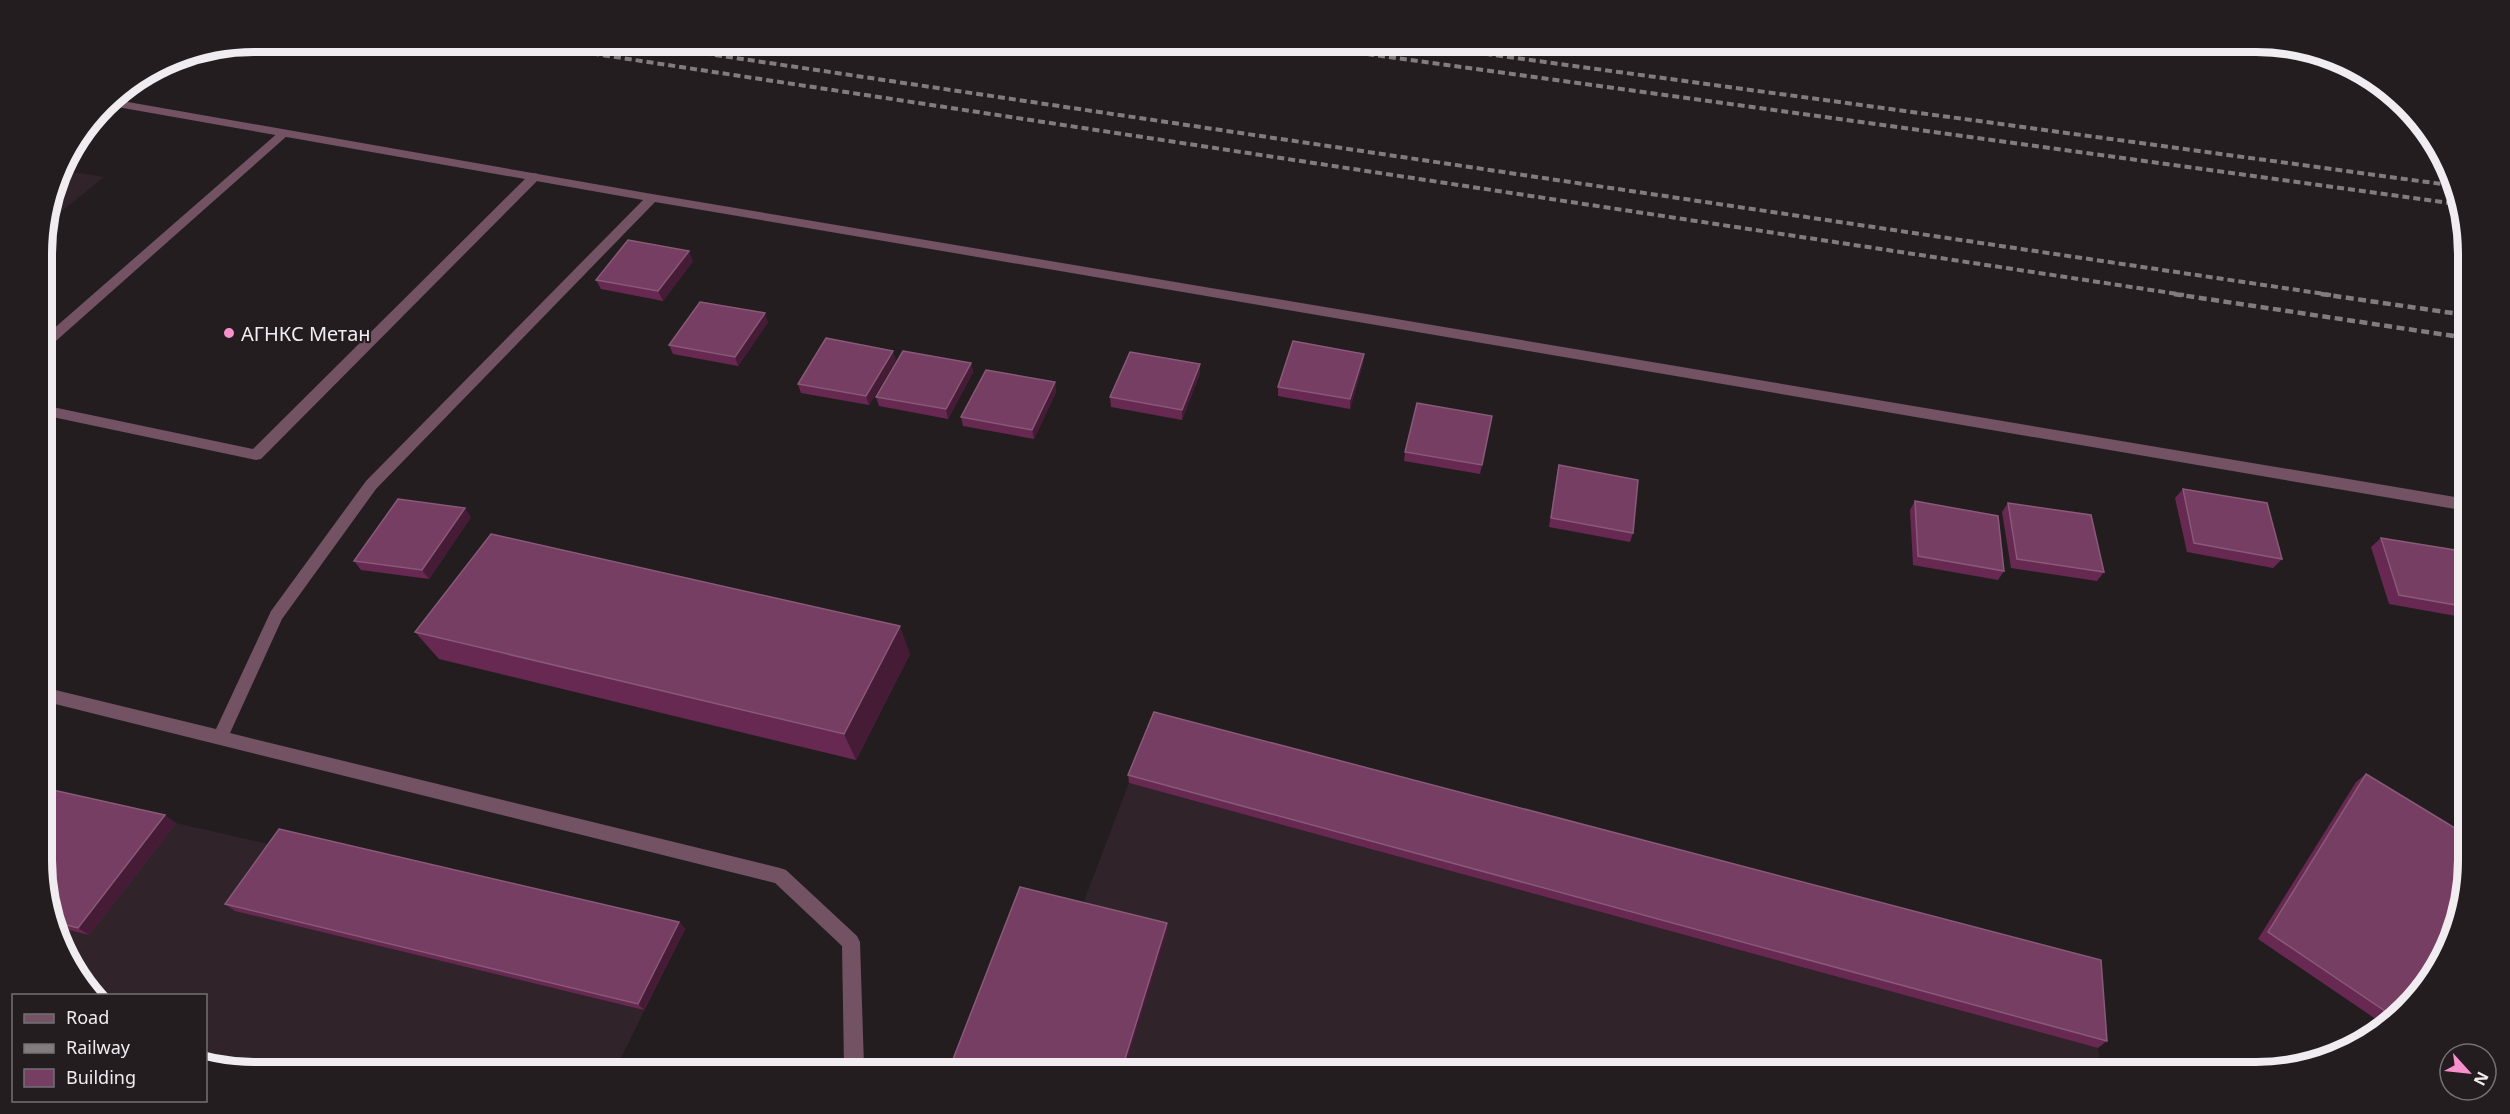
<svg xmlns="http://www.w3.org/2000/svg" width="2510" height="1114" font-family="'Noto Sans',sans-serif">
<rect width="100%" height="100%" fill="#231d20"/>
<g fill="#30242a">
<path d="M61,170L104,177L47,223Z"/>
<path d="M1129,783L2098,1048L2101,1072H954L1022,894L1081,909Z"/>
<path d="M44,793L281,847L289,836L685,929L614,1072H254L206,1062V996L94,995L86,989L44,888Z"/>
</g>
<g fill="none" stroke-linecap="round" stroke-linejoin="round">
<g fill="#725263" fill-rule="evenodd">
<path d="M284,130L290,133L288,135L48,348L43,349V338L280,131Z"/>
<path d="M534,173L538,174V180L261,459L256,460L43,415V405L253,449L530,174Z"/>
</g>
<path fill="#725263" fill-rule="evenodd" d="M111,99L652,194L2467,499V511L655,202L376,489L282,619L230,733L780,868L786,870L857,936L860,942L864,1066L862,1072H842L844,1066L842,946L775,883L43,701V687L216,729L271,611L366,481L643,200L106,105Z"/>
<path fill="#e798c4" fill-rule="evenodd" d="M2231,42H2256L2293,49L2288,52L2237,46Z"/>
<g stroke="#827c7f" stroke-width="4" stroke-dasharray="7 4" stroke-linecap="butt">
<path d="M516,42L2184,295"/>
<path d="M628,42L2331,295"/>
<path d="M1280,42L2457,204"/>
<path d="M1398,42L2449,185"/>
</g>
<g stroke="#827c7f" stroke-width="4.5" stroke-dasharray="8 4.5" stroke-linecap="butt">
<path d="M2174,294L2467,338"/>
<path d="M2321,294L2466,315"/>
</g>
</g>
<g fill="#672951">
<path d="M693,261L663,301L601,289L596,280Z"/>
<path d="M768,322L738,366L673,354L669,345Z"/>
<path d="M1364,354L1363,363L1350,409L1278,396V387Z"/>
<path d="M896,360L869,405L801,393L798,384Z"/>
<path d="M971,363L973,372L948,419L879,406L876,397Z"/>
<path d="M1200,364V373L1182,420L1111,407L1110,397Z"/>
<path d="M1055,382L1056,392L1034,439L963,426L961,417Z"/>
<path d="M1492,416L1480,474L1404,461L1405,452Z"/>
<path d="M1559,465L1633,533L1630,542L1549,527L1557,474Z"/>
<path d="M2183,489L2282,559L2273,568L2187,552L2175,498Z"/>
<path d="M1915,501L2004,571L1998,580L1913,565L1910,510Z"/>
<path d="M2008,503L2104,572L2097,581L2011,568L2002,512Z"/>
<path d="M471,517L429,579L361,570L354,561Z"/>
<path d="M2381,538L2467,552V618L2389,604L2371,547Z"/>
<path d="M415,632L910,654L856,760L439,659Z"/>
<path d="M2366,774L2452,941L2386,1026L2258,939L2356,782Z"/>
<path d="M1128,775L2107,1041L2098,1048L1129,783Z"/>
<path d="M176,823L89,935L61,928L44,888Z"/>
<path d="M225,904L679,922L685,929L644,1010L235,911Z"/>
</g>
<g fill="#461b36">
<path d="M689,251L693,261L663,301L658,291Z"/>
<path d="M765,313L768,322L738,366L735,357Z"/>
<path d="M893,351L896,360L869,405L866,396Z"/>
<path d="M1364,354L1363,363L1350,409V399Z"/>
<path d="M971,363L973,372L948,419L946,409Z"/>
<path d="M1200,364V373L1182,420V410Z"/>
<path d="M1055,382L1056,392L1034,439L1032,430Z"/>
<path d="M465,508L471,517L429,579L422,570Z"/>
<path d="M900,626L910,654L856,760L844,734Z"/>
<path d="M165,815L176,823L89,935L78,928Z"/>
<path d="M679,922L685,929L644,1010L638,1004Z"/>
<path d="M1167,923L1168,930L1124,1072H1121Z"/>
</g>
<g fill="#763e62" stroke="#895978" stroke-width="1.5">
<path d="M628,240L689,251L658,291L596,280Z"/>
<path d="M700,302L765,313L735,357L669,345Z"/>
<path d="M826,338L893,351L866,396L798,384Z"/>
<path d="M1293,341L1364,354L1350,399L1278,387Z"/>
<path d="M903,351L971,363L946,409L876,397Z"/>
<path d="M1130,352L1200,364L1182,410L1110,397Z"/>
<path d="M986,370L1055,382L1032,430L961,417Z"/>
<path d="M1417,403L1492,416L1482,465L1405,452Z"/>
<path d="M1559,465L1638,480L1633,533L1551,518Z"/>
<path d="M2183,489L2267,503L2282,559L2194,543Z"/>
<path d="M398,499L465,508L422,570L354,561Z"/>
<path d="M1915,501L1998,516L2004,571L1918,556Z"/>
<path d="M2008,503L2091,515L2104,572L2017,559Z"/>
<path d="M491,534L900,626L844,734L415,632Z"/>
<path d="M2381,538L2467,552V607L2399,595Z"/>
<path d="M1154,712L2101,960L2107,1041L1128,775Z"/>
<path d="M2366,774L2468,836V860L2452,941L2394,1017L2268,932Z"/>
<path d="M44,788L165,815L78,928L59,923L44,888Z"/>
<path d="M279,829L679,922L638,1004L225,904Z"/>
<path d="M1020,887L1167,923L1121,1072H948Z"/>
</g>
<circle fill="#f890cc" stroke="#231d20" stroke-width="2" cx="229" cy="333" r="6"/>
<g text-anchor="middle" dominant-baseline="central" stroke-width="4.5" stroke-linejoin="round" paint-order="stroke">
<g font-size="20" fill="#f1ecef" stroke="#231d20" text-anchor="start">
<text x="241" y="333">АГНКС Метан</text>
</g>
</g>
<path d="M0 0H2510V1114H0ZM254 52H2256A202 202 0 0 1 2458 254V860A202 202 0 0 1 2256 1062H254A202 202 0 0 1 52 860V254A202 202 0 0 1 254 52Z" fill="#231d20" fill-rule="evenodd"/>
<path fill="none" stroke="#f1ecef" stroke-width="8" d="M254 52H2256A202 202 0 0 1 2458 254V860A202 202 0 0 1 2256 1062H254A202 202 0 0 1 52 860V254A202 202 0 0 1 254 52Z"/>
<rect x="12" y="994" width="195" height="108" fill="#231d20" stroke="#757073" stroke-width="1.5"/>
<rect x="24" y="1014" width="30" height="9" fill="#725263" stroke="#757073" stroke-width="1.5"/>
<text x="66" y="1024" font-size="18" fill="#f1ecef">Road</text>
<rect x="24" y="1044" width="30" height="9" fill="#827c7f" stroke="#757073" stroke-width="1.5"/>
<text x="66" y="1054" font-size="18" fill="#f1ecef">Railway</text>
<rect x="24" y="1069" width="30" height="18" fill="#763e62" stroke="#757073" stroke-width="1.5"/>
<text x="66" y="1084" font-size="18" fill="#f1ecef">Building</text>
<g transform="translate(2468 1072) rotate(117)"><circle r="28" fill="#231d20" stroke="#757073" stroke-width="1.5"/>
<path d="M0-4.5L10 22L0 15L-10 22Z" fill="#f890cc"/>
<text y="-9" font-size="16" font-weight="bold" text-anchor="middle" fill="#f1ecef">N</text>
</g>
</svg>
